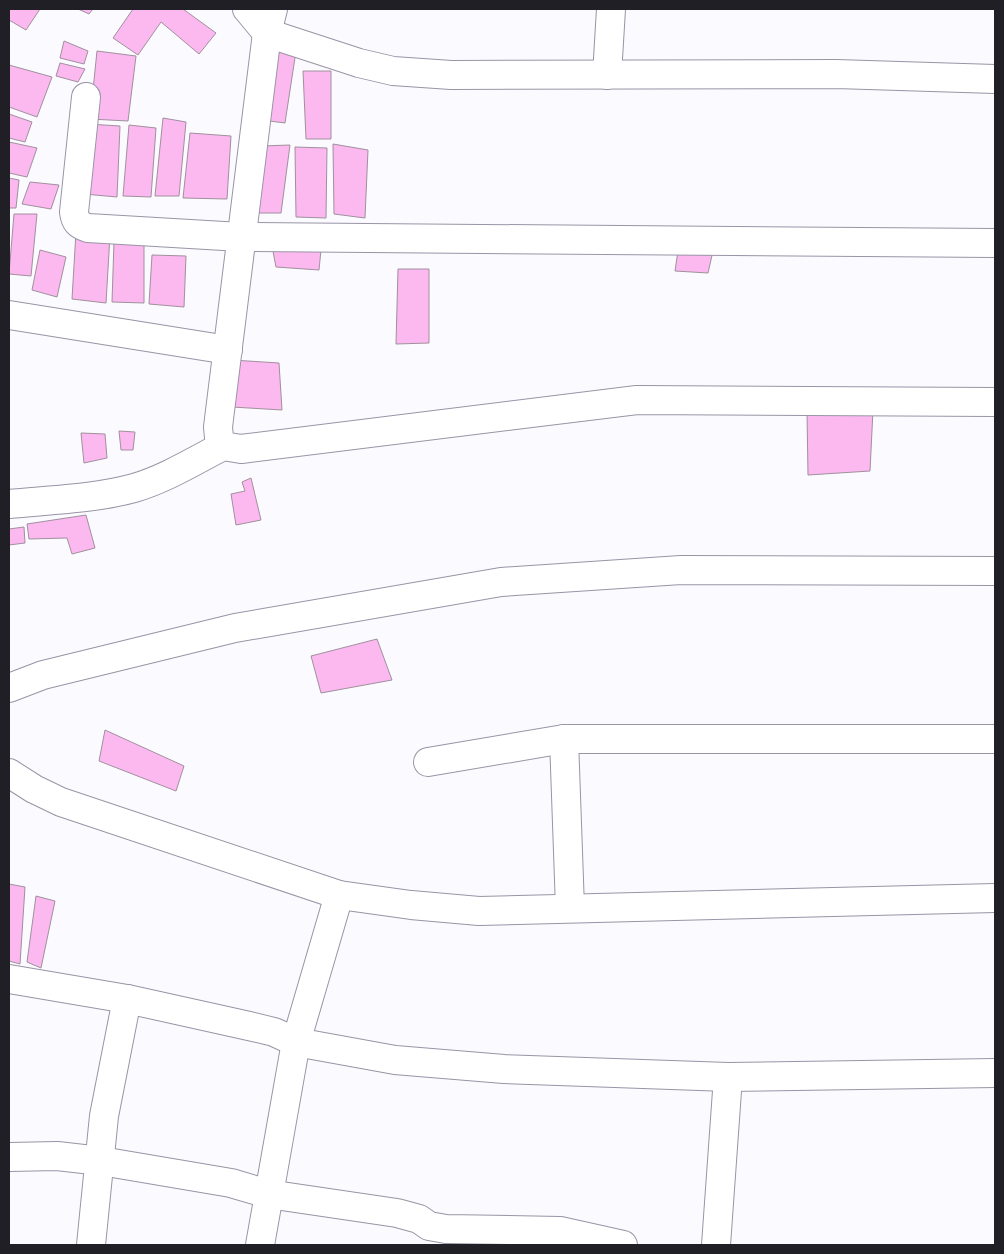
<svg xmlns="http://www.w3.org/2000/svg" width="1004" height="1254" font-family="'Work Sans',sans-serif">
<rect width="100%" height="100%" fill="#fbfafe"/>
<g fill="#fbb9f0" stroke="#a0909d">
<path d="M9,9H40L26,30L9,20Z"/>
<path d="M78,9H93L89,14Z"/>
<path d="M133,9H183L216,33L199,54L161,22L138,55L113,38Z"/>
<path d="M64,41L88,51L84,64L60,58Z"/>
<path d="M97,51L136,56L128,121L90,119Z"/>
<path d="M296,51L285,123L262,120L270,52Z"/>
<path d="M60,63L85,69L78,82L56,76Z"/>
<path d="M9,65L52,77L37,117L9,107Z"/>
<path d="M303,71H331V139H306Z"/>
<path d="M9,114L32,122L25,142L9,138Z"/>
<path d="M163,118L186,122L179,196H155Z"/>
<path d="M88,124L120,126L117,197L84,194Z"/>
<path d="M129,125L156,128L151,197L123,196Z"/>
<path d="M190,133L231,136L227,199L183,198Z"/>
<path d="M9,142L37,148L27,177L9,173Z"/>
<path d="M333,144L368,150L365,218L334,214Z"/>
<path d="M290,145L281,213H250L261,146Z"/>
<path d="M295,147L327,148L326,218L296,217Z"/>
<path d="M9,178L19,180L16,208H9Z"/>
<path d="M30,182L59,185L51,209L22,204Z"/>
<path d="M14,214H37L31,276L9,274Z"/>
<path d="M76,232L110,235L106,303L72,299Z"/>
<path d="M114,242H144V303L112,302Z"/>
<path d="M272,246L321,250L319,270L276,267Z"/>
<path d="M40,250L66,257L57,297L32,290Z"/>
<path d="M678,251H713L708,273L675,271Z"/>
<path d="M152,255L186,256L184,307L149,304Z"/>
<path d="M398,269H429V343L396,344Z"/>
<path d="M232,360L279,363L282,410L232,407Z"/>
<path d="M873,410L870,471L808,475L807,412Z"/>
<path d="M119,431L135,432L133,450H121Z"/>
<path d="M81,433L105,434L107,458L84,463Z"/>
<path d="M251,478L261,520L236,525L231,494L245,491L242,482Z"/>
<path d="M86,515L95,548L72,554L67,538L29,539L27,524Z"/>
<path d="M24,527L25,543L9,545V529Z"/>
<path d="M377,639L392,680L321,693L311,656Z"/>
<path d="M105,730L184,766L176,791L99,761Z"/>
<path d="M9,884L25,887L20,964L9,961Z"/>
<path d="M36,896L55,901L41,968L27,962Z"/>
</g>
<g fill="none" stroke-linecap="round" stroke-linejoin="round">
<g stroke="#9994a6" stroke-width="30">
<g id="street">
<path d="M247,9L267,33L359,63L393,71L451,75L836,74L995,79"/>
<path d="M273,9L267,33L218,427L219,438L223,446L241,449L637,400L995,402"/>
<path d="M607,75L611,9"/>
<path d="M86,97L74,212C75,222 79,225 88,228L241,237L995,243"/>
<path d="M9,315L228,350"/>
<path d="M9,504C50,500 94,499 134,488C165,479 194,461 223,446"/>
<path d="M9,688L43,675L235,628L501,582L681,570L995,571"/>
<path d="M564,739L570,908"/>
<path d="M428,762L564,739H995"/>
<path d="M9,773L34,789L61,802L339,895L411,905L479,911L995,898"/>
<path d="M9,979L127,999L249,1026L274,1032L296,1042L395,1060L504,1069L728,1077L995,1073"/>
<path d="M9,1157L57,1156L101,1161L231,1183L268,1194L397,1213L419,1219L429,1226L446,1229L560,1231L623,1245"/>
<path d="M91,1245L104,1116L127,999"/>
<path d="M260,1245L296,1042L339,895"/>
<path d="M716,1245L728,1077"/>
</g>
</g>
<use href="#street" stroke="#fff" stroke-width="28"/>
</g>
<rect width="1004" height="1254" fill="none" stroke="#211f26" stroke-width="20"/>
</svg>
